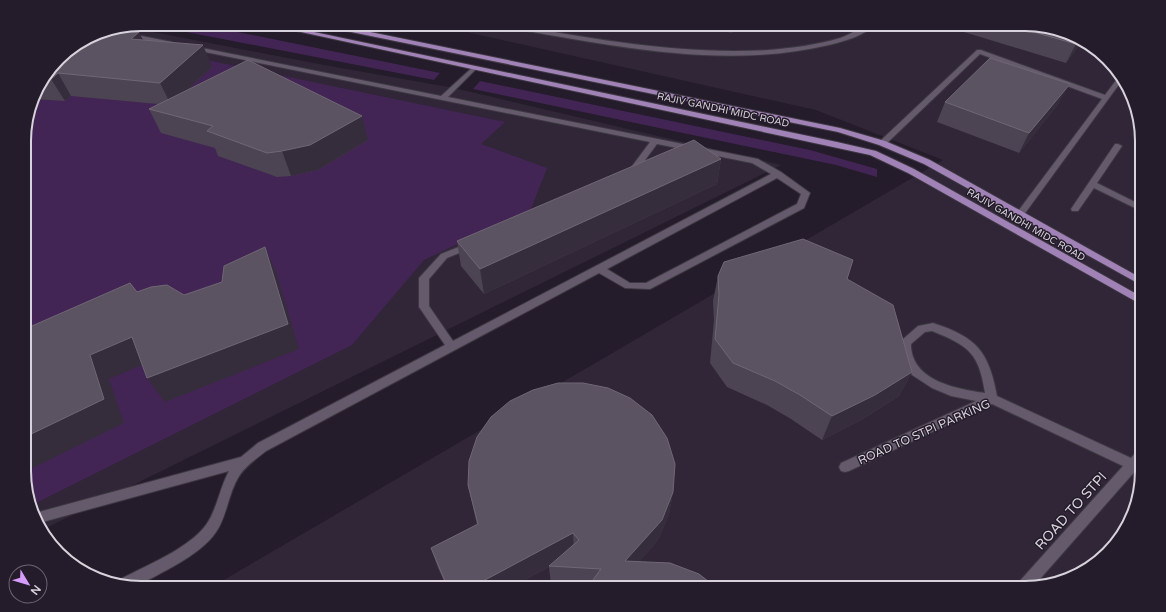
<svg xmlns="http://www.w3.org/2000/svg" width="1166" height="612" font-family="'Varela Round',sans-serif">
<rect width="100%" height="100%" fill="#241c2a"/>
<g fill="#302638">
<path d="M431,24H1025L1077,36L1122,76L1141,126L1142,471L1130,523L1090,568L1032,588H210L943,160L816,110Z"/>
<path d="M127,27L324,65L454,88L781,165L42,530L25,487L24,133L96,33Z"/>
</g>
<g fill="#422554">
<path d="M145,24H198L440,73L434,80Z"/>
<path d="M193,57L505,122L481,144L547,168L531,209L424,260L352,345L32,505L25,487L24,133L36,89Z"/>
<path d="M480,81L810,150L877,169V177L836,165L473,89Z"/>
</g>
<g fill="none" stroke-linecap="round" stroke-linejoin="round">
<g stroke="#3d3842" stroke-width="2">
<g id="minor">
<path d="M494,24H508C594,39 680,55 768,50C792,48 817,45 840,38C852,34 864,24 876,24C864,36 845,41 829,45C720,71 605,44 497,26Z"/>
<path d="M112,30L172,42L175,44L172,46L105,31Z"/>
<path d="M192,46L441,96L474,66L477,68L448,97L758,159L781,172L810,193L804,208L650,289L625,288L599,273L266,451C256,459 244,467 238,478C228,495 227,516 216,532C200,556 160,573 135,587L120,583L121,579C147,565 188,549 206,525C217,510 220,487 229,471L39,523L35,513L241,457L258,443L445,345L419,307V278L441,254L471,242L476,245L474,247L447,258L429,279V306L453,341L771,174L752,163L657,144L634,175H631L627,173L650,142L190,49L189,48ZM777,178L801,194L797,204L646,283H630L607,269Z"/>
<path d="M977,50H981L1105,95L1120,75L1123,79L1023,216L1020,217L1016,214L1102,99L980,54L885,145H879L878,143Z"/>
<path d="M1115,144H1118L1122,146L1097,183L1141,205V211L1094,188L1078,211H1072L1071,209Z"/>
<path d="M933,323C977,337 989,352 997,396L1131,458L1138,450L1142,449V463L1137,469L1032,588H1016L1018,583L1123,466L992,404L849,471L845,472L841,471L839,467L841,463L976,401L951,396L932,388L912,375L901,355V343L902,340L918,326ZM932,331C969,346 979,353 985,393C957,389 911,381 911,344L925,332Z"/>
</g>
</g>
<g stroke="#3d3842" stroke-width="2">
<g id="major">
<path d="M264,24H276L837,142L876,151L914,169L1142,297V305L908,173L870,155Z"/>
<path d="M319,24H331L840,128L885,141L930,160L1141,278V285L924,164L879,145L838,132L322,26Z"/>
</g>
</g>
<use href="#minor" fill="#645a6b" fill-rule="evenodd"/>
<use href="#major" fill="#a182b6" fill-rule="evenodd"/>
</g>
<g fill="#4c4452">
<path d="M718,24H767L730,33Z"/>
<path d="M949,24H1025L1077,36L1082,41L1066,63L951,28Z"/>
<path d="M143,40L212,67L186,91L368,140L318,170L291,176L277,177L218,156L215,148L161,133L149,109L158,104L71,96L65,101L33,99L36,89L64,53Z"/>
<path d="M945,102L1059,103L1019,153L937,122Z"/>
<path d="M721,159L717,184L484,294L461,266L457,241Z"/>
<path d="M1141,175V180L1139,179Z"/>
<path d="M718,276L847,279L912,372L899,396L863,419L822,440L791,419L767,405L727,387L710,363L714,320L713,301Z"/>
<path d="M468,485L673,492L669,514L658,540L639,562L587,588L551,585L549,567L510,588H447L438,568L431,548L477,525Z"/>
</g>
<g fill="#362d3c">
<path d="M732,24H767L730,33Z"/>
<path d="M139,32L150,54L131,39Z"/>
<path d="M1080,39L1082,41L1066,63L1076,44Z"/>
<path d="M203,45L212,67L171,105L160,83Z"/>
<path d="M58,73L71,96L65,101L51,79Z"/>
<path d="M1070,84L1059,103L1019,153L1029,133Z"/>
<path d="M362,116L368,140L318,170L291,176L282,151Z"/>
<path d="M721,159L717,184L484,294L480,269Z"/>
<path d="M265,247L276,272L299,349L165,402L147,378Z"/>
<path d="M132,337L149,362L109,379L124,423L25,472V437L90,355Z"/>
<path d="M912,372L899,396L863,419L822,440L832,416Z"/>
<path d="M673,492L669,514L658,540L623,581L625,561Z"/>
<path d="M573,533L574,554L549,566V567L510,588H470Z"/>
</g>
<g fill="#5b5361" stroke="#6f6774">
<path d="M1005,24H1025L1077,36L1080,39L1076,44Z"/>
<path d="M110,30L139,32L131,39L203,45L160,83L58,73L51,79L44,78L64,53L96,33Z"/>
<path d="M990,58L1070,84L1029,133L945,102Z"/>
<path d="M248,60L362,116L310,145L282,151L267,153L207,131L213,126L149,109Z"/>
<path d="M694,140L721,159L480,269L457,241Z"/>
<path d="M803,239L853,260L847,279L893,305L912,372L875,395L832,416L800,395L775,381L733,363L715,339L719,295L718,276L724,262Z"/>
<path d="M265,247L288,324L147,378L132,337L90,355L104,399L25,437V329L130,283L137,292L151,287L167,285L184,295L222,282L224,266Z"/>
<path d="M558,383H583L608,388L630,398L652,415L667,438L675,464L673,492L662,520L625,561L670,563L699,574L717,588H587L601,569L549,566L579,540L573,533L470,588H448L431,548L478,524L468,485L469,461L477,437L491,417L510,401L533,390Z"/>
</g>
<g text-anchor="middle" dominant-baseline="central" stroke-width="3" stroke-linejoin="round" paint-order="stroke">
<g font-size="10" fill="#d7d2db" stroke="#241c2a">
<text transform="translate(723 110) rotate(12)">RAJIV GANDHI MIDC ROAD</text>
<text transform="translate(1026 225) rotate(30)">RAJIV GANDHI MIDC ROAD</text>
</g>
<g font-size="12" fill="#d7d2db" stroke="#241c2a">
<text transform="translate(924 432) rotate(-24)">ROAD TO STPI PARKING</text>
</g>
<g font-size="14" fill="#d7d2db" stroke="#241c2a">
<text transform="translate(1071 511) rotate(-48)">ROAD TO STPI</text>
</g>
</g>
<path d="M0 0H1166V612H0ZM141 31H1025A110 110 0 0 1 1135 141V471A110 110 0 0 1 1025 581H141A110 110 0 0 1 31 471V141A110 110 0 0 1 141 31Z" fill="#241c2a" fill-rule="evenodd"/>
<path fill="none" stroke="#d7d2db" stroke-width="2" d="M141 31H1025A110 110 0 0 1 1135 141V471A110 110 0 0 1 1025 581H141A110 110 0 0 1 31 471V141A110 110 0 0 1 141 31Z"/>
<g transform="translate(28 584) rotate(128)"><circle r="19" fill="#241c2a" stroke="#6c6571"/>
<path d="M0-3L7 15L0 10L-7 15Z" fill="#d59cfb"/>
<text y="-6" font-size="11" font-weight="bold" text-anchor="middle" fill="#d7d2db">N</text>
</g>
</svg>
